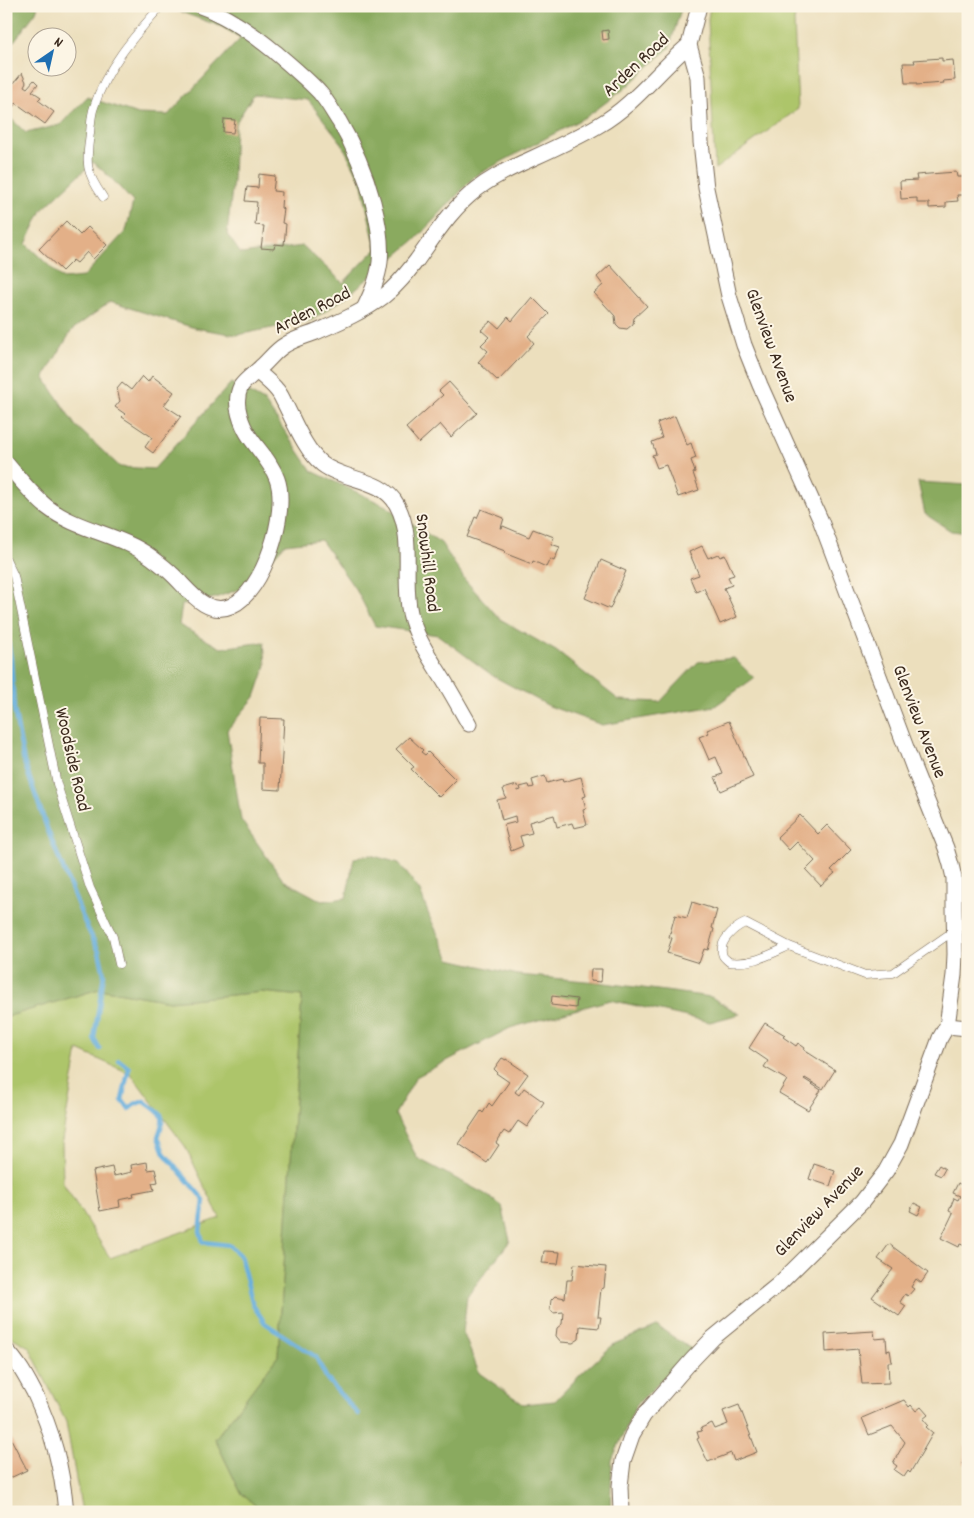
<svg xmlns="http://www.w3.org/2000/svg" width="974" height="1518" font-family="Dekko,sans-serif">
<rect width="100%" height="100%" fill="#fcf5e5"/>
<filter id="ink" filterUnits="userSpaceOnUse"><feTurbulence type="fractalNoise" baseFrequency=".02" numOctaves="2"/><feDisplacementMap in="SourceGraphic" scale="10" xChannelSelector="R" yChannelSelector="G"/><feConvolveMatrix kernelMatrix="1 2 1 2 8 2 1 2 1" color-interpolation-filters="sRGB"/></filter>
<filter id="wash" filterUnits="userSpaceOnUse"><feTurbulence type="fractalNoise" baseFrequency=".0096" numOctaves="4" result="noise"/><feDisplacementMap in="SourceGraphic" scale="20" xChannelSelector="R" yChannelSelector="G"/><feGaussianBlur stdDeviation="1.12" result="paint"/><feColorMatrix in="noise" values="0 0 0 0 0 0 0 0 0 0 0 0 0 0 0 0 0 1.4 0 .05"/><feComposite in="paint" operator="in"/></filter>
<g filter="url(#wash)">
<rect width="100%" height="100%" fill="#ecdfbd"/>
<g fill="#adc56b" stroke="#747844" fill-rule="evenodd">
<path d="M710,6H797L794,21L798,109L715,169L708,19Z"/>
<path d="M99,989L170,1001L262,992L302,996L278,1356L215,1439L241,1493L263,1512H82L66,1422L29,1347L6,1334V1017ZM78,1050L131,1074L185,1146L220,1218L110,1258L63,1183L62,1140Z"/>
</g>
<g fill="#8aaa5f" stroke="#626a3e" fill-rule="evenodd">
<path d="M6,6H38L36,12L6,52Z"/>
<path d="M165,6H682L669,48L624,89L589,115L475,176L415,240L342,300L312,320L237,335L195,328L110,302L72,330L44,377L75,425L120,467L154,469L231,383L264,401L312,471L386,506L441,543L465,580L500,619L556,651L619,700L660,702L698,662L734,658L754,678L715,706L602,725L549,706L493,676L438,635L375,626L358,593L321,540L285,544L245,587L215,598L182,605L179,625L221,648L264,642L266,665L255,697L227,730L241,820L283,880L322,901L346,898L354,858L370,855L399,863L420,891L430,918L450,959L518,975L597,982L711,997L740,1014L710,1022L610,1000L510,1028L416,1077L395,1114L417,1158L485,1194L502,1206L510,1241L467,1296L463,1332L479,1373L523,1404L555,1401L581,1374L614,1344L657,1326L693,1350L636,1405L612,1460L610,1512H263L241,1493L215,1439L278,1356L302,996L262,992L170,1001L99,989L6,1017V114L26,133L60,125L87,97L138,114L168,115L241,38L222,27ZM254,94L308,100L341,142L361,181L376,249L343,283L303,246L241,254L227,234L233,180L235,124ZM93,162L112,179L133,202L126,231L83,277L63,279L26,244L42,210Z"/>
<path d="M918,482L968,485V533L951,531L925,514Z"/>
</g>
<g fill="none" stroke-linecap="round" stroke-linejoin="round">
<g stroke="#66aedd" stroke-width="4.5">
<path d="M6,631L11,659L14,709L24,762L48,831L85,923L99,951L104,974L94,1038L100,1049"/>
<path d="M119,1060L129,1068L122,1100L129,1109L135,1104L144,1101C162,1116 167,1112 158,1137L164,1153L204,1200L200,1231L203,1242L229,1245L240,1255L253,1305L265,1323L316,1357L327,1379L358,1414"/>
</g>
</g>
<g id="blocks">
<g fill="#e3b088">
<path d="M608,30L609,39L603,40L602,31Z"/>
<path d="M942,58V61L953,60L955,80L943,81L944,83L916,85V83H905L903,63H915L914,60Z"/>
<path d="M22,73L26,82L24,86L27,88L34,80L38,84L32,91L41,97L38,100L54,112L45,124L16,103L6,116V77L14,83Z"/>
<path d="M224,119L235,120L233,133L223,132Z"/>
<path d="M956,172L957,177H968V195H957L958,201L946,202V207L929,208V203H917V198L901,199L900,181L917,180L916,175Z"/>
<path d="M259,174L275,176L273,191L282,192L281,208L284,209L282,223L286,224L284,245L275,244L274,249L261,248L264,226L255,225L257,202L245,201L247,187L258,188Z"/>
<path d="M66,221L80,235L88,227L107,245L93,259L87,252L77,263L73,260L62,271L39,249Z"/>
<path d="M610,265L647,306L634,318L633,324L627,329L620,328L616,324L615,316L594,293L603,285L597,277Z"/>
<path d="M532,297L549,314L528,336L534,343L498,381L478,362L488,351L481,345L489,337L481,330L491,321L499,328L508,317L512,321Z"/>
<path d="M142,376L148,382L152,376L174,392L164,405L181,416L153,453L145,447L152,437L122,417L125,414L115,407L120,401L117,389L122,383L131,390Z"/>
<path d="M449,382L477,413L451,437L440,424L419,443L406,428L443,395L439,391Z"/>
<path d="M675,416L687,445L691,443L696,458L691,460L695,472L693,473L699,490L678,497L666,465L657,468L652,455L656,454L652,442L662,438L657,423Z"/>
<path d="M481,509L504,518L501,528H502L503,526L529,537L533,529L554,537L551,544L560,547L554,561L550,559L546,567L533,561L532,564L504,553L505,551L467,537L475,517L477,518Z"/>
<path d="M702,546L708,558L718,554L720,557L725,555L734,575L728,577L732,585L724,588L737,617L720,624L704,588L696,592L690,578L699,575L689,552Z"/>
<path d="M601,560L626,571L610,609L585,598Z"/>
<path d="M260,718L284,719L280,790L263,789V763H258Z"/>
<path d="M729,721L753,777L721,791L715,777L723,774L716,757L709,760L699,737L709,733L707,730Z"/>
<path d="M409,737L423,750L421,752L425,755L428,752L456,780L439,797L411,769L414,767L396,749Z"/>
<path d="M545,776L547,783L562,779L563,782L581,777L586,796L583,797L586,809L583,810L587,825L574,828L572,823L557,827L554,815L529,822L532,833L520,836L523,846L511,851L504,825L516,822L515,816L502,820L497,800L506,798L503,789L517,785L518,791L521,790L520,787L528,785H529L530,788L534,787L532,780Z"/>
<path d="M800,815L818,834L827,825L851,850L831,870L835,873L821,886L806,870L815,861L797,842L789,850L777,837Z"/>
<path d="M692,902L717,910L712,928L714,929L708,950L704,949L699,963L667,953L672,938L669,937L675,915L687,918Z"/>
<path d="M591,969H602L601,982L590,981Z"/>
<path d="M552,996L577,999L576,1008L551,1005Z"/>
<path d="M765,1023L785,1035L783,1037L796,1046L798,1043L805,1048L804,1050L835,1070L823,1089L805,1078L804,1079L821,1090L808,1110L779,1093L787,1080L764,1067L768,1061L749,1048Z"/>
<path d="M502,1058L506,1060V1059L528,1074L515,1092L519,1095L524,1088L544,1102L527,1127L518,1121L509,1134L504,1131L496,1143L499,1145L487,1163L459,1144L481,1111L483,1113L489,1103L492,1106L509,1082L496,1073L497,1072L494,1069Z"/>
<path d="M147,1162L148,1170L155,1169L158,1182L152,1183L154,1190L133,1194L134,1197L119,1200L120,1207L100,1211L93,1171L112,1167L114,1176L132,1172L131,1165Z"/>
<path d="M814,1164L835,1171L830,1186L809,1179Z"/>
<path d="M939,1165L945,1169L941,1176L934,1173Z"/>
<path d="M958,1183L968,1188V1247L960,1244L959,1247L941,1238L953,1213L949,1211L954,1198L958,1200L960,1196L953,1193Z"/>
<path d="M914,1203L922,1207L918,1215L910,1211Z"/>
<path d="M889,1244L928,1273L921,1283L916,1279L911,1287L914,1289L908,1296L905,1294L900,1302L906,1306L899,1316L872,1297L893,1269L878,1259Z"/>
<path d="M544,1251L560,1252L558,1264L542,1263Z"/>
<path d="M574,1264L606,1267L604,1288L601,1289L600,1298L598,1317H601L599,1328L580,1326L579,1339L573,1343L561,1342L556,1336L557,1328L562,1324L563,1312L553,1313L550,1309L551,1300L555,1296L565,1298L567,1280H572Z"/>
<path d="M874,1331L875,1339L886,1338L887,1351L890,1350L892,1362H888L889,1383L862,1384L858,1349L826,1352L825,1334Z"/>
<path d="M904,1400L909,1407L911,1405L916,1411L921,1407L928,1415L923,1419L928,1425L926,1427L933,1433L910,1473L908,1471L904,1477L894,1470L897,1466L893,1463L905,1442L892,1426L869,1435L862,1418Z"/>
<path d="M739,1405L757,1452L734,1461L731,1453L708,1462L697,1439L699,1438L697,1432L702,1431L701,1428L712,1423L715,1429L728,1424L723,1411Z"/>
<path d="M6,1429L27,1470L6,1480Z"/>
<path d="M965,1447H968V1464H963Z"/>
</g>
</g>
</g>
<g filter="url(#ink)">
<use href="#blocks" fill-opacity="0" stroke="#796956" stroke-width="1"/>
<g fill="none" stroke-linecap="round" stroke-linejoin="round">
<g stroke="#796956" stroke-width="9">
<g id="lane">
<path d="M103,197C85,171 86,164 90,133C91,124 91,115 94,107C106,68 134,36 161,6"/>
<path d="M6,559L14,576L57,784L90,888L113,937L119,964"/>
<path d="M789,946C769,955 751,965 729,962C727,960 724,958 723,956C717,942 734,928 745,923L789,946L865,975L893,973L955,930"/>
</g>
</g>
<g stroke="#796956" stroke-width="17">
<g id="street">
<path d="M200,6C228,16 252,33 275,52C290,65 306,78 320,93C327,101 333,112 339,121C355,148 365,172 373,202C378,221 382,242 380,262C378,279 371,294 364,309"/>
<path d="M257,371C263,377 271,383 276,389C280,393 282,398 284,402C294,421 305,450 322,464C344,481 383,478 397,505C415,538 402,578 410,613C415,634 425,650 436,668C448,686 458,705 469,724"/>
<path d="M6,463C19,478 32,495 47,507C78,531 120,534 151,557C159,563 166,568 173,575C189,590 206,617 231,606C264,592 289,511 277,479C267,451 244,442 238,408C237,401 238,392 241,386C246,379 255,373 261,367C269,360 276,350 285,345C294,339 306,336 316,332C339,322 363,312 384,296C397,286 407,273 417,260C435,235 452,208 477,189C490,179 505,171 520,164C546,152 574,140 599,125C634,105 658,71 689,45"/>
<path d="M947,1026L968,1028"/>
<path d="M6,1350C18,1362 26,1377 34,1392C53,1433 62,1467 66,1512"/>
<path d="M621,1512L620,1486L623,1461L632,1435L644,1415L692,1360L713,1338L779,1284L862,1202L886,1171L901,1144L940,1038L947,1026L954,975L955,954L954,908V878L951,865L946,848L914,769L820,519L760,385L744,345L729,296L706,188L701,142L698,77L689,45L699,6"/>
</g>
</g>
<use href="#lane" stroke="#fff" stroke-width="8"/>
<use href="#street" stroke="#fff" stroke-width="15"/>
</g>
</g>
<g text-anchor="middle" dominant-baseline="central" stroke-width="4" stroke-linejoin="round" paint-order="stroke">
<g font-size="19" fill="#3b2a1e" stroke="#fcf5e5">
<text transform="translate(637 66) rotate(-43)">Arden Road</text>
<text transform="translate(313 312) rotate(-27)">Arden Road</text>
<text transform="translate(770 346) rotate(70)">Glenview Avenue</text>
<text transform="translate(426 563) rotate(83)">Snowhill Road</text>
<text transform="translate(918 722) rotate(69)">Glenview Avenue</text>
<text transform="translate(71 760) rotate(77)">Woodside Road</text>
<text transform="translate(820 1212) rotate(-46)">Glenview Avenue</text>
</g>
</g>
<rect width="974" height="1518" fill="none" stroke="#fcf5e5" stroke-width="25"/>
<g transform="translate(52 52) rotate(34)"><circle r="24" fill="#fcf5e5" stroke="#afa495"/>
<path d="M0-4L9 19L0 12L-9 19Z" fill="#1f6fb2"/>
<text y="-8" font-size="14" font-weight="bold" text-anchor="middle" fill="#3b2a1e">N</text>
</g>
</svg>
